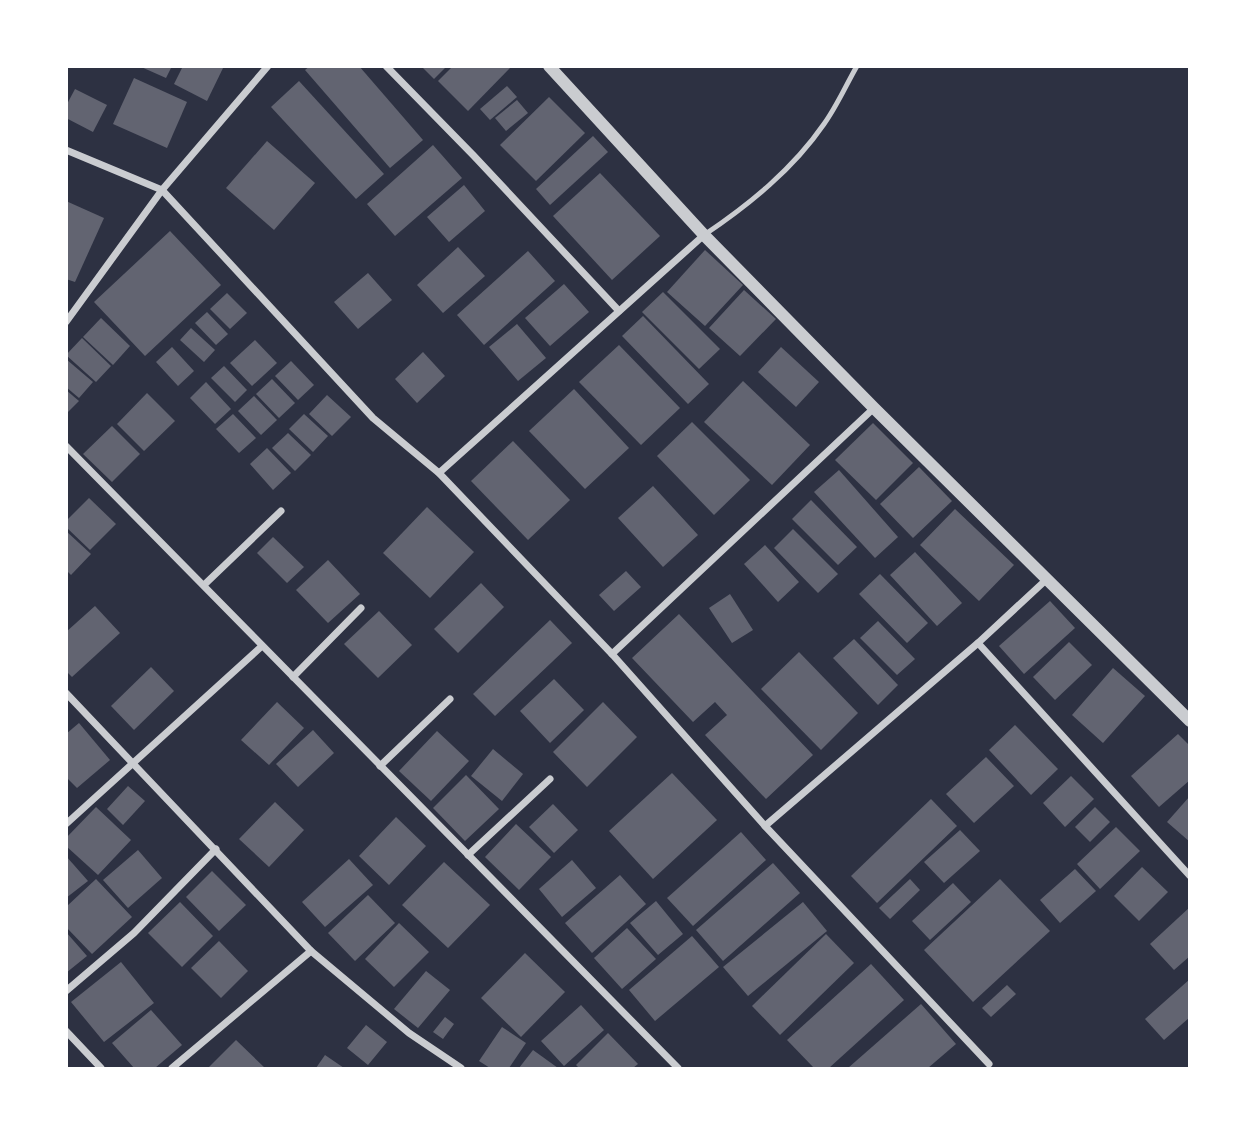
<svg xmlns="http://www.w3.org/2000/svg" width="1256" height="1135" font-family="Overpass,sans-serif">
<rect width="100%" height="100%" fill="#2d3142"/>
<g fill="#626471">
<path d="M139,66H172L166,78Z"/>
<path d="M183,66H224L207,101L174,84Z"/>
<path d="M310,66H359L423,140L390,168L305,70Z"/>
<path d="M421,66H447L434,79Z"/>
<path d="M453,66H512L468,111L438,81Z"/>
<path d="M134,78L187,102L167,148L113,124Z"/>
<path d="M299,81L384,174L356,199L271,107Z"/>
<path d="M507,86L517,97L490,120L480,109Z"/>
<path d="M75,89L107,105L93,132L66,118V106Z"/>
<path d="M549,97L585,133L536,181L500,145Z"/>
<path d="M517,100L528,113L506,131L495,118Z"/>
<path d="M593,136L608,152L550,205L536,189Z"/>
<path d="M267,141L315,183L274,230L226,188Z"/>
<path d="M433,145L462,178L395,236L367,204Z"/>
<path d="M600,173L660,236L612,280L553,216Z"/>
<path d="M464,185L485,211L449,242L427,217Z"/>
<path d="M66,201L104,218L75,282L66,279Z"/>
<path d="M170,231L221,285L145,356L94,302Z"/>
<path d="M458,247L485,276L443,313L417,285Z"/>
<path d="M705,250L743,285L705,326L667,292Z"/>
<path d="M528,251L555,281L484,345L457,315Z"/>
<path d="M368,273L392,300L358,329L334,302Z"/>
<path d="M564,284L589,312L550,346L525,318Z"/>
<path d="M744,290L776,319L740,356L709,328Z"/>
<path d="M663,292L720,349L699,369L642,312Z"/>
<path d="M227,293L247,313L230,329L210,309Z"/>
<path d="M207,312L228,334L216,345L195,323Z"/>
<path d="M643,316L709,384L688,404L622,336Z"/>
<path d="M101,318L130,346L113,365L83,337Z"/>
<path d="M517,324L546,358L518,381L489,347Z"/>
<path d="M191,328L215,350L204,362L180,340Z"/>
<path d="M82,338L111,366L96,382L66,355Z"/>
<path d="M255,340L277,363L252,386L230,363Z"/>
<path d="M619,345L680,408L641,445L579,382Z"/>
<path d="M172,347L194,371L178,386L156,362Z"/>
<path d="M781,347L819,382L796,407L758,372Z"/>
<path d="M423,352L445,376L417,403L395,379Z"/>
<path d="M66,359L93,382L79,398L66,387Z"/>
<path d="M291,361L314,385L298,400L275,376Z"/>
<path d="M224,366L247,390L235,402L211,378Z"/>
<path d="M272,379L295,403L279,418L256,394Z"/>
<path d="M743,381L810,445L772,485L704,422Z"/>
<path d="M206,382L231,409L215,424L190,398Z"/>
<path d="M574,389L629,448L585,489L529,431Z"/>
<path d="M66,390L79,401L66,414Z"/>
<path d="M147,393L175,421L144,451L117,424Z"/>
<path d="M327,395L351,417L332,436L309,414Z"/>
<path d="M254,396L277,420L261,435L238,411Z"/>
<path d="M233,414L256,438L239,453L216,429Z"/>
<path d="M304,414L328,436L313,452L289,429Z"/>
<path d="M692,422L750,480L714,515L657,456Z"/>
<path d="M873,423L913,463L876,500L835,460Z"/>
<path d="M112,426L140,454L112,482L83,454Z"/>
<path d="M288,433L311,455L295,471L272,448Z"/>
<path d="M513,441L570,500L528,540L471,481Z"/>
<path d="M267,448L291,473L273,490L250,464Z"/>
<path d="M919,467L952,501L913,538L880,504Z"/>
<path d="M839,470L898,537L875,558L814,492Z"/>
<path d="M653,486L698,535L663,567L618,518Z"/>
<path d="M89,498L116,524L90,550L66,527V521Z"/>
<path d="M811,500L857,547L838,565L792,519Z"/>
<path d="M427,507L474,552L430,598L383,553Z"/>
<path d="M955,509L1014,565L979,601L920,545Z"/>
<path d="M793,529L838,574L818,593L774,548Z"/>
<path d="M66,531L91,554L71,575L66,570Z"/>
<path d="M273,537L304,567L287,583L257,553Z"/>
<path d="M765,545L799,582L778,602L744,564Z"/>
<path d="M915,552L962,603L937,626L890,575Z"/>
<path d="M328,560L360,594L328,623L296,590Z"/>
<path d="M626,571L641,587L614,611L599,595Z"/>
<path d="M880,574L928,623L907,643L859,594Z"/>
<path d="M481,583L504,607L458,653L434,629Z"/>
<path d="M730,594L753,630L732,643L709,608Z"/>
<path d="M1050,601L1075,628L1024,674L999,646Z"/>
<path d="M95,606L120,633L72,677L66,671V632Z"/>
<path d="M379,611L412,645L378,678L344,644Z"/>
<path d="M679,614L813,755L766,799L705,735L727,715L715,702L693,722L632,658Z"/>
<path d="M550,620L572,643L495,716L473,694Z"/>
<path d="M878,621L915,659L897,675L860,638Z"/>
<path d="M854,639L898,685L878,705L833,658Z"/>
<path d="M1069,642L1092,665L1055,700L1033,677Z"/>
<path d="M799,652L858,713L821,750L761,689Z"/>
<path d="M151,667L174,691L134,730L111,706Z"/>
<path d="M1113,668L1145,696L1103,743L1072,715Z"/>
<path d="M554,679L584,710L550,743L520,711Z"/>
<path d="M277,702L304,728L269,765L241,740Z"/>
<path d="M603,702L637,737L587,787L553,752Z"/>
<path d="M79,723L110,760L77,788L66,777V734Z"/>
<path d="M1015,725L1058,769L1031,795L989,750Z"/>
<path d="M313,730L334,753L298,787L276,764Z"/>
<path d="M437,731L469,761L431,801L399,771Z"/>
<path d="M1178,734L1190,746V780L1159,807L1131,776Z"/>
<path d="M493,749L523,774L502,801L471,776Z"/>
<path d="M986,757L1014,786L974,823L946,794Z"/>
<path d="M672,773L717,820L653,879L609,831Z"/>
<path d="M466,775L499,809L465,841L433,808Z"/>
<path d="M1071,776L1094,799L1065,827L1043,803Z"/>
<path d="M128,786L145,801L123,825L107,809Z"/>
<path d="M1190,796V842L1167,822Z"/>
<path d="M931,799L957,826L877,903L851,876Z"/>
<path d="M275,802L304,830L269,867L239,839Z"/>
<path d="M553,804L578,830L554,853L529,827Z"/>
<path d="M96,807L131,840L98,875L66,846V838Z"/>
<path d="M1095,807L1110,822L1090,842L1075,827Z"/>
<path d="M396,817L426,846L389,885L359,856Z"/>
<path d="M516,824L551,857L519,890L485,857Z"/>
<path d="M1116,827L1140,851L1100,889L1077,864Z"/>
<path d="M960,830L980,851L944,883L924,862Z"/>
<path d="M741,832L766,860L693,926L667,898Z"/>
<path d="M138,850L162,878L128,908L103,880Z"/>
<path d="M66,856L88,881L66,898Z"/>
<path d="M349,859L373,885L325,927L302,902Z"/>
<path d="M572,860L596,888L562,917L539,889Z"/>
<path d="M444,862L490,905L448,948L402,905Z"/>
<path d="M773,863L800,893L723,961L696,930Z"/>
<path d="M1142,867L1168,892L1139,921L1114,896Z"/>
<path d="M1075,869L1096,891L1060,923L1040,900Z"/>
<path d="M212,871L246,905L219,931L186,897Z"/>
<path d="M620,875L646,904L592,953L565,923Z"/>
<path d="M96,879L132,917L92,954L66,927V907Z"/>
<path d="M910,879L920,890L890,919L879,908Z"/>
<path d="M1000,879L1050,931L973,1002L924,950Z"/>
<path d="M953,883L971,902L930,940L912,921Z"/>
<path d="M368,895L395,923L355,961L328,933Z"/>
<path d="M656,901L683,934L658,955L630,923Z"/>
<path d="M180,902L213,936L182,967L148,933Z"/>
<path d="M803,902L827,931L748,996L723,967Z"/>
<path d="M1190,907V956L1174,970L1150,944Z"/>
<path d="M399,923L429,952L394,987L365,959Z"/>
<path d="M627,928L656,959L622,989L594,958Z"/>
<path d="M66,932L87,956L66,973Z"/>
<path d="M826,934L854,963L780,1035L752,1006Z"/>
<path d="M692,936L719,967L655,1021L629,990Z"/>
<path d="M219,941L248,971L221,998L191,968Z"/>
<path d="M525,953L565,992L521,1037L481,998Z"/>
<path d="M121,962L154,1003L104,1042L71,1002Z"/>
<path d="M871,964L904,1000L829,1068H814L787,1040Z"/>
<path d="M426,971L450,990L418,1028L394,1009Z"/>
<path d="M1190,979V1017L1164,1040L1145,1019Z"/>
<path d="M1007,985L1016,994L991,1017L982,1008Z"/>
<path d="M921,1004L956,1044L928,1068H848Z"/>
<path d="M581,1005L604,1030L564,1066L541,1041Z"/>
<path d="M151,1010L182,1045L155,1068H134L112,1043Z"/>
<path d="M445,1017L454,1024L443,1039L433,1032Z"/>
<path d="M366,1025L387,1042L368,1065L347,1048Z"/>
<path d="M502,1027L526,1043L509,1068H490L479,1061Z"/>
<path d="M608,1033L638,1064L633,1068H579L576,1065Z"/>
<path d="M236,1040L265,1068H208Z"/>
<path d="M533,1050L558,1068H519Z"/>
<path d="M325,1055L344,1068H316Z"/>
</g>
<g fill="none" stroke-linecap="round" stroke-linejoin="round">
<path stroke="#caccd0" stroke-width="5" d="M704,235C750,204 793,169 824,124C837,106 846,85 857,66"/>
<g stroke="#caccd0" stroke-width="7">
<path d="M386,66L474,156L619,311"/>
<path d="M66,150L162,190L373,418L439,473L612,654L765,826L989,1064"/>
<path d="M66,322L162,190L268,66"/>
<path d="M66,446L678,1068"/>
<path d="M439,473L704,235"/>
<path d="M204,585L281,511"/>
<path d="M978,643L1190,876"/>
<path d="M612,654L874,408"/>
<path d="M293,677L361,608"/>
<path d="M66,693L311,951L409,1033L461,1068"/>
<path d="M380,766L450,699"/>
<path d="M66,824L262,646"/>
<path d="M765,826L978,643L1047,579"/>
<path d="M468,855L550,779"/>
<path d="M66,991L134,933L216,849"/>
<path d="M66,1031L101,1068"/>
<path d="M172,1068L311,951"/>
</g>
<path stroke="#caccd0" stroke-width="12" d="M549,66L704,235L874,408L1190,721"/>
</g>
<rect width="1256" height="1135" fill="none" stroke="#ffffff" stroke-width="136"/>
</svg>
